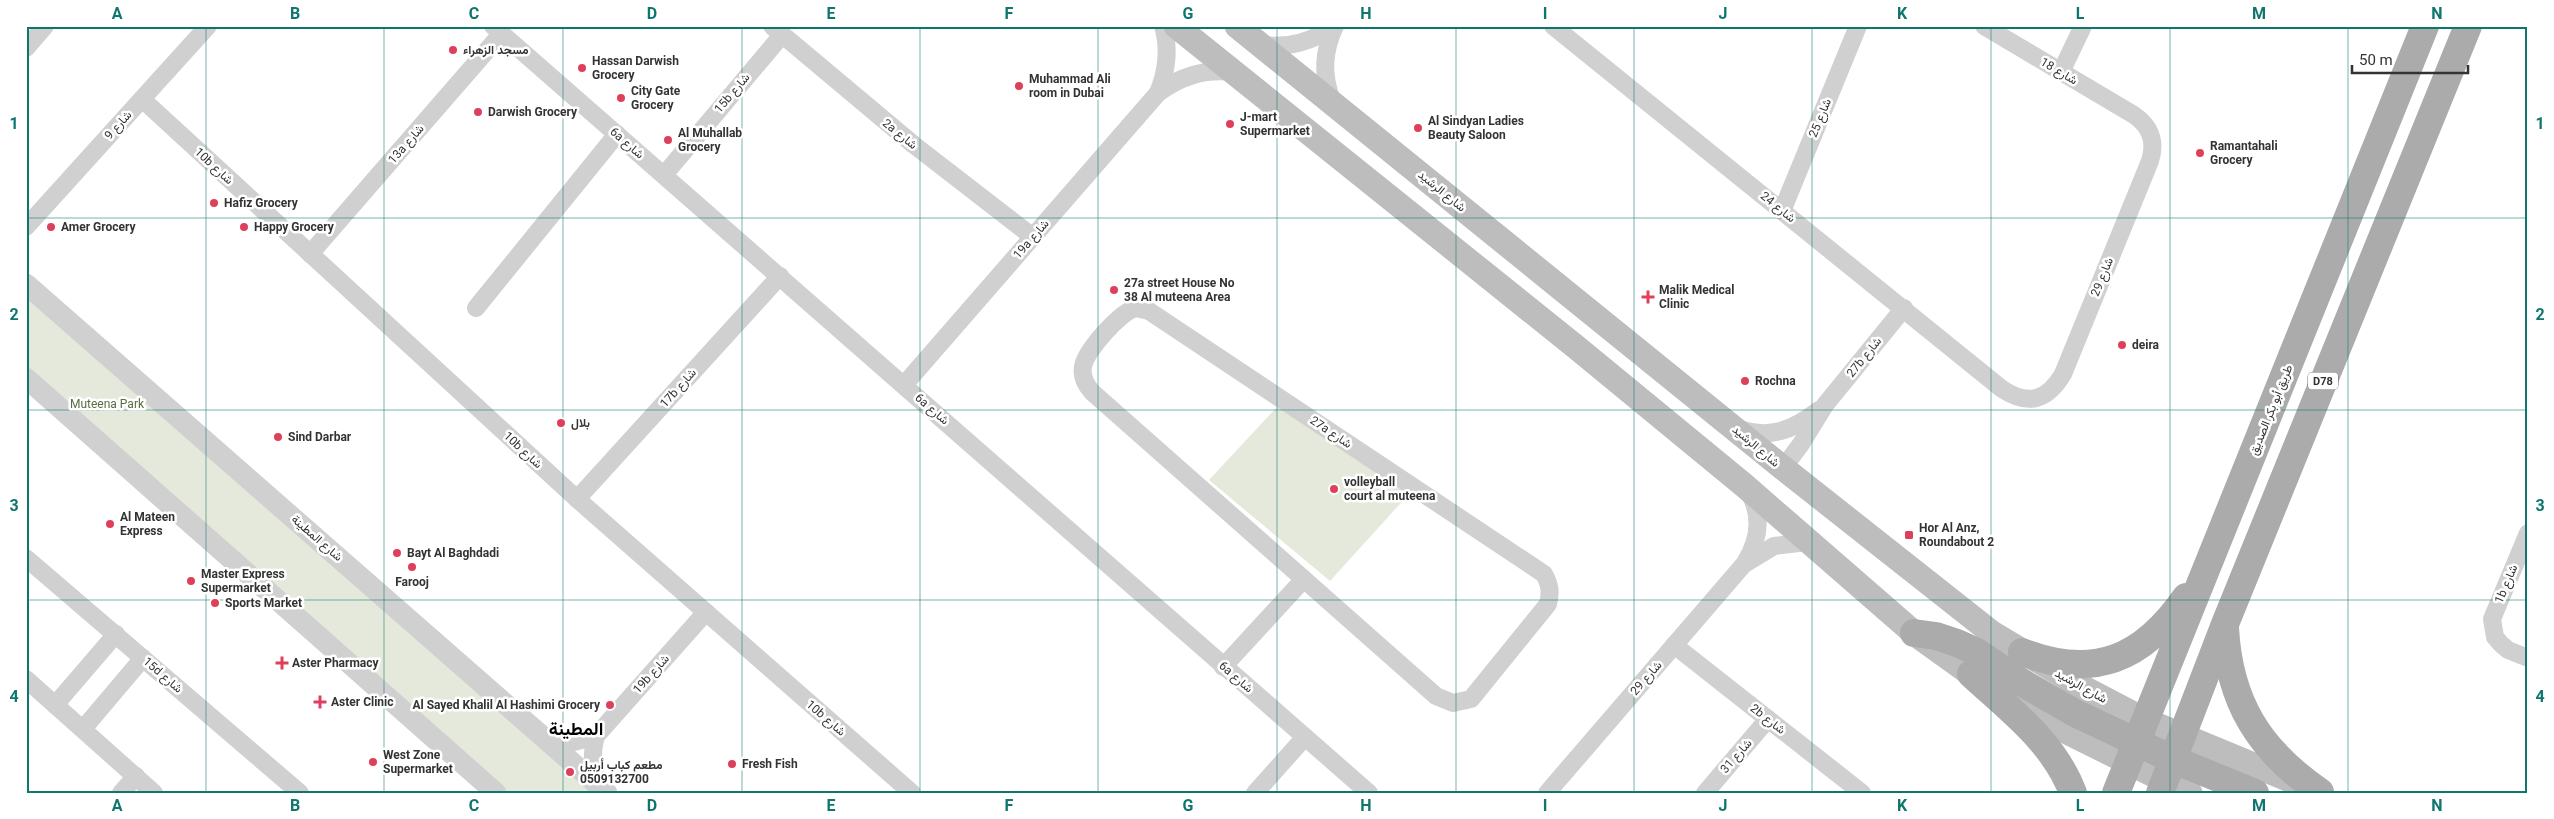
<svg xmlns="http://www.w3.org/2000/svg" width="2554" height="819" font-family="Roboto,Vazirmatn,sans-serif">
<rect width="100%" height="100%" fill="#fff"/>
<g fill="#e4e9dc">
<path d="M26,292L600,793H506L26,374Z"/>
<path d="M1277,407L1409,494L1330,581L1209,480Z"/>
</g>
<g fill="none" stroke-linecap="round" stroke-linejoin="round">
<g stroke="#d0d0d0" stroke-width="18">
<path d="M493,26L1369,793"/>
<path d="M772,26L914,145L1033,237"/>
<path d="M1553,26L2002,389C2028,406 2047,401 2063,374L2150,161C2156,142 2151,127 2134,115L1984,26"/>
<path d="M1262,45C1290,48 1311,42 1335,26"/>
<path d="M26,48L45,26"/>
<path d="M2061,72L2083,26"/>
<path d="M1158,93C1167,71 1170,50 1163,26"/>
<path d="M142,99L577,499L912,793"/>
<path d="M1332,101C1322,74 1323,52 1335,26"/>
<path d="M664,175L782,35"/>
<path d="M1782,211L1858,26"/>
<path d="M26,227L208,26"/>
<path d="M310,254L502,33"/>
<path d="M476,308L617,134"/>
<path d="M1136,308L1149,311L1544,574C1550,585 1551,592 1548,604L1471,699L1453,703L1436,696L1092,392C1086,385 1081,377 1083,367C1085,351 1121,311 1136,308Z"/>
<path d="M904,385L1158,93C1181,76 1204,69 1233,72"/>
<path d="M1737,428C1770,440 1793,430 1819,410"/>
<path d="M1783,468L1801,444L1825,405L1904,308"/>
<path d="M577,499L780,276"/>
<path d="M2528,533L2492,619L2495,637L2501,644L2508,650L2528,658"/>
<path d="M26,558L300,793"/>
<path d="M1746,563L1774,546L1808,542"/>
<path d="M1674,645L1862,793"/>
<path d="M1223,667L1304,579"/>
<path d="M26,679L154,793"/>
<path d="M55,705L116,634"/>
<path d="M83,729L143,658"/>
<path d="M596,736C591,755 591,771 603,787"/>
<path d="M544,737L570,743L596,736L706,612"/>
<path d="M121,793L136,776"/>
<path d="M1255,793L1305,737"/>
<path d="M1547,793L1745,563C1759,540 1763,515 1748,491"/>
<path d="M1705,793L1768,719"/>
</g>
<g stroke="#d0d0d0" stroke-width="21">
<path d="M26,284L607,793"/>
<path d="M26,378L496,793"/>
</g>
<g stroke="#bdbdbd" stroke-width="25">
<path d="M1176,26L1576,347L1745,486L1914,633L1971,674L2053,725L2190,793"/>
<path d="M1237,26L1783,468L1992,633L2082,687L2145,720L2309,788"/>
</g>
<g stroke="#ababab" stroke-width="28">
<path d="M2225,628C2229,702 2259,750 2320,792"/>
<path d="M1914,633L1936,636L1957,643L1977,652L2021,682L2075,713L2172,759L2255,793"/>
<path d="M2022,652C2094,680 2143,659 2186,597"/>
<path d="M1971,674C2010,710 2054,742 2073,793"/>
<path d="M2116,793L2425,26"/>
<path d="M2160,793L2225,624L2468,26"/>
</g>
</g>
<path fill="none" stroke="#0f766e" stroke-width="1" stroke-opacity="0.55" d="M206,26V793M384,26V793M563,26V793M742,26V793M920,26V793M1098,26V793M1277,26V793M1456,26V793M1634,26V793M1812,26V793M1991,26V793M2170,26V793M2348,26V793M26,218H2528M26,410H2528M26,600H2528"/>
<g fill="#de405b" stroke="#fff" stroke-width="2">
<circle cx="453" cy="50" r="5"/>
<circle cx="582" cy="68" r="5"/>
<circle cx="1019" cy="86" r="5"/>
<circle cx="621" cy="98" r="5"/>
<circle cx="478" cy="112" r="5"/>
<circle cx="1230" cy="124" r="5"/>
<circle cx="1418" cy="128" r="5"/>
<circle cx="668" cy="140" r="5"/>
<circle cx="2200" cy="153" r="5"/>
<circle cx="214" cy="203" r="5"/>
<circle cx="51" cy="227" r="5"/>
<circle cx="244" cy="227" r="5"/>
<circle cx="1114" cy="290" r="5"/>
<path d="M1645.5 289.5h5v5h5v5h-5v5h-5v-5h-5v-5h5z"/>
<circle cx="2122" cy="345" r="5"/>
<circle cx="1745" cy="381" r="5"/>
<circle cx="561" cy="423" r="5"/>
<circle cx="278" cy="437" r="5"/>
<circle cx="1334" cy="489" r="5"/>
<circle cx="110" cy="524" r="5"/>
<rect x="1904" y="530" width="10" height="10" rx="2.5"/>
<circle cx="397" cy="553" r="5"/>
<circle cx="412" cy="567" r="5"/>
<circle cx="191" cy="581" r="5"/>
<circle cx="215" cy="603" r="5"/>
<path d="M279.5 655.5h5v5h5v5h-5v5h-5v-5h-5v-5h5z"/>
<path d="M317.5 694.5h5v5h5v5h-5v5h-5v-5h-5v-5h5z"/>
<circle cx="610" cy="705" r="5"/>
<circle cx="373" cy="762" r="5"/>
<circle cx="732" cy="764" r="5"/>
<circle cx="570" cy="772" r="5"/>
</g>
<g text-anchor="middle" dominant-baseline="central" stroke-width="5" stroke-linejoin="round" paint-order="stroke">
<rect fill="#fff" stroke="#707070" stroke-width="1" x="2308" y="372.5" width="30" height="17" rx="4"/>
<g font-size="11" font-weight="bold" fill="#333">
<text x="2323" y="381">D78</text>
</g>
<g font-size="12" font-weight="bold" fill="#333" stroke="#fff" text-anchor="start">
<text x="463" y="50">مسجد الزهراء</text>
<text x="592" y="61">Hassan Darwish<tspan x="592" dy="14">Grocery</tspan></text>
<text x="1029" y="79">Muhammad Ali<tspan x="1029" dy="14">room in Dubai</tspan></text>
<text x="631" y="91">City Gate<tspan x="631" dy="14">Grocery</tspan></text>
<text x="488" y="112">Darwish Grocery</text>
<text x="1240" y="117">J-mart<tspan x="1240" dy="14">Supermarket</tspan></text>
<text x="1428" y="121">Al Sindyan Ladies<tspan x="1428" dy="14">Beauty Saloon</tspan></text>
<text x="678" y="133">Al Muhallab<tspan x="678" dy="14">Grocery</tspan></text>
<text x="2210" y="146">Ramantahali<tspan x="2210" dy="14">Grocery</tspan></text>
<text x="224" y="203">Hafiz Grocery</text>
<text x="61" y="227">Amer Grocery</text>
<text x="254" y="227">Happy Grocery</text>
<text x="1124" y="283">27a street House No<tspan x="1124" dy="14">38 Al muteena Area</tspan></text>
<text x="1659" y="290">Malik Medical<tspan x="1659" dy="14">Clinic</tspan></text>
<text x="2132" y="345">deira</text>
<text x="1755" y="381">Rochna</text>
<text x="571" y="423">بلال</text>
<text x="288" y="437">Sind Darbar</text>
<text x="1344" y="482">volleyball<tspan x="1344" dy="14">court al muteena</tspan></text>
<text x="120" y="517">Al Mateen<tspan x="120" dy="14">Express</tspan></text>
<text x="1919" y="528">Hor Al Anz,<tspan x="1919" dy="14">Roundabout 2</tspan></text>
<text x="407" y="553">Bayt Al Baghdadi</text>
<text x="201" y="574">Master Express<tspan x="201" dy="14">Supermarket</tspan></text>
<text x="412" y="582" text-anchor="middle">Farooj</text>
<text x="225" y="603">Sports Market</text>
<text x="292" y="663">Aster Pharmacy</text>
<text x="331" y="702">Aster Clinic</text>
<text x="600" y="705" text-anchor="end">Al Sayed Khalil Al Hashimi Grocery</text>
<text x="383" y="755">West Zone<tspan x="383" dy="14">Supermarket</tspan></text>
<text x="742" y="764">Fresh Fish</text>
<text x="580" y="765">مطعم كباب أربيل<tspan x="580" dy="14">0509132700</tspan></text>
</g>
<g font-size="12" fill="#333" stroke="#fff">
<text transform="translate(2059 71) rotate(31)">شارع 18</text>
<text transform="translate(732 93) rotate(-50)">15b شارع</text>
<text transform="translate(1820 118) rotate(-68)">شارع 25</text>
<text transform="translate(118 125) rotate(-48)">شارع 9</text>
<text transform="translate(900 134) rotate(39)">2a شارع</text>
<text transform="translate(627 143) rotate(41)">6a شارع</text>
<text transform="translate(406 144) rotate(-49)">13a شارع</text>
<text transform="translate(214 166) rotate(43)">10b شارع</text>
<text transform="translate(1442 191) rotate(39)">شارع الرشيد</text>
<text transform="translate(1778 207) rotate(39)">شارع 24</text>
<text transform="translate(1031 239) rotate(-49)">19a شارع</text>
<text transform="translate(2102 277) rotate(-68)">شارع 29</text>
<text transform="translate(1864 357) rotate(-51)">27b شارع</text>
<text transform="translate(678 388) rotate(-48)">17b شارع</text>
<text transform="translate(932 409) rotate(41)">6a شارع</text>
<text transform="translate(2271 410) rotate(-68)">طريق أبو بكر الصديق</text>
<text transform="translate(1331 432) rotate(34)">27a شارع</text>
<text transform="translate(1756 446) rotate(40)">شارع الرشيد</text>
<text transform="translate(523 450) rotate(43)">10b شارع</text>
<text transform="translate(317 538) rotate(41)">شارع المطينة</text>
<text transform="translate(2506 584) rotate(-67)">1b شارع</text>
<text transform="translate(651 674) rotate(-48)">19b شارع</text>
<text transform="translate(163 675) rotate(41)">15d شارع</text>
<text transform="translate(1236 677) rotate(41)">6a شارع</text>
<text transform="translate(1646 678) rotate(-49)">شارع 29</text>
<text transform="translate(2081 686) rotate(29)">شارع الرشيد</text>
<text transform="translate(826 718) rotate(41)">10b شارع</text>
<text transform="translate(1768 719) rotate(38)">2b شارع</text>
<text transform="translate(1736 756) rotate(-49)">شارع 31</text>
</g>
<g font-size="12" fill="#5a6d41" stroke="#fff">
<text x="107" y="404">Muteena Park</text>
</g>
<g font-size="18" font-weight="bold" fill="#000" stroke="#fff">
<text x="576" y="728">المطينة</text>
</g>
</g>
<rect width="2554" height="819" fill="none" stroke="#ffffff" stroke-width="55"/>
<path d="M2352 65v8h116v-8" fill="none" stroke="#333333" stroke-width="2.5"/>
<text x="2359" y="65" font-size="15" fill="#333333" stroke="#ffffff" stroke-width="4" paint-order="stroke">50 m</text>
<rect x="28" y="28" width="2498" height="764" fill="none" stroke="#0f766e" stroke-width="2"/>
<g font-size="16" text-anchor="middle" font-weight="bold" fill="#0f766e">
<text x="117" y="19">A</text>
<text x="295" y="19">B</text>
<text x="474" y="19">C</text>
<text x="652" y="19">D</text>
<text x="831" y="19">E</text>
<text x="1009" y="19">F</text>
<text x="1188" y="19">G</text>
<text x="1366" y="19">H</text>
<text x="1545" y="19">I</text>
<text x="1723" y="19">J</text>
<text x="1902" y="19">K</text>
<text x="2080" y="19">L</text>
<text x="2259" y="19">M</text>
<text x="2437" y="19">N</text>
<text x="14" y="129">1</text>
<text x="2540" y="129">1</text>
<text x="14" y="320">2</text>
<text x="2540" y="320">2</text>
<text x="14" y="511">3</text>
<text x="2540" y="511">3</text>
<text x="14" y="702">4</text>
<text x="2540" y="702">4</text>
<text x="117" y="811">A</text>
<text x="295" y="811">B</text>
<text x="474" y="811">C</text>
<text x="652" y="811">D</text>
<text x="831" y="811">E</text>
<text x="1009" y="811">F</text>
<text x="1188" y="811">G</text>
<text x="1366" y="811">H</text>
<text x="1545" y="811">I</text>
<text x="1723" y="811">J</text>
<text x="1902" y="811">K</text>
<text x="2080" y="811">L</text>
<text x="2259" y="811">M</text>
<text x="2437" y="811">N</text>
</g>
</svg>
